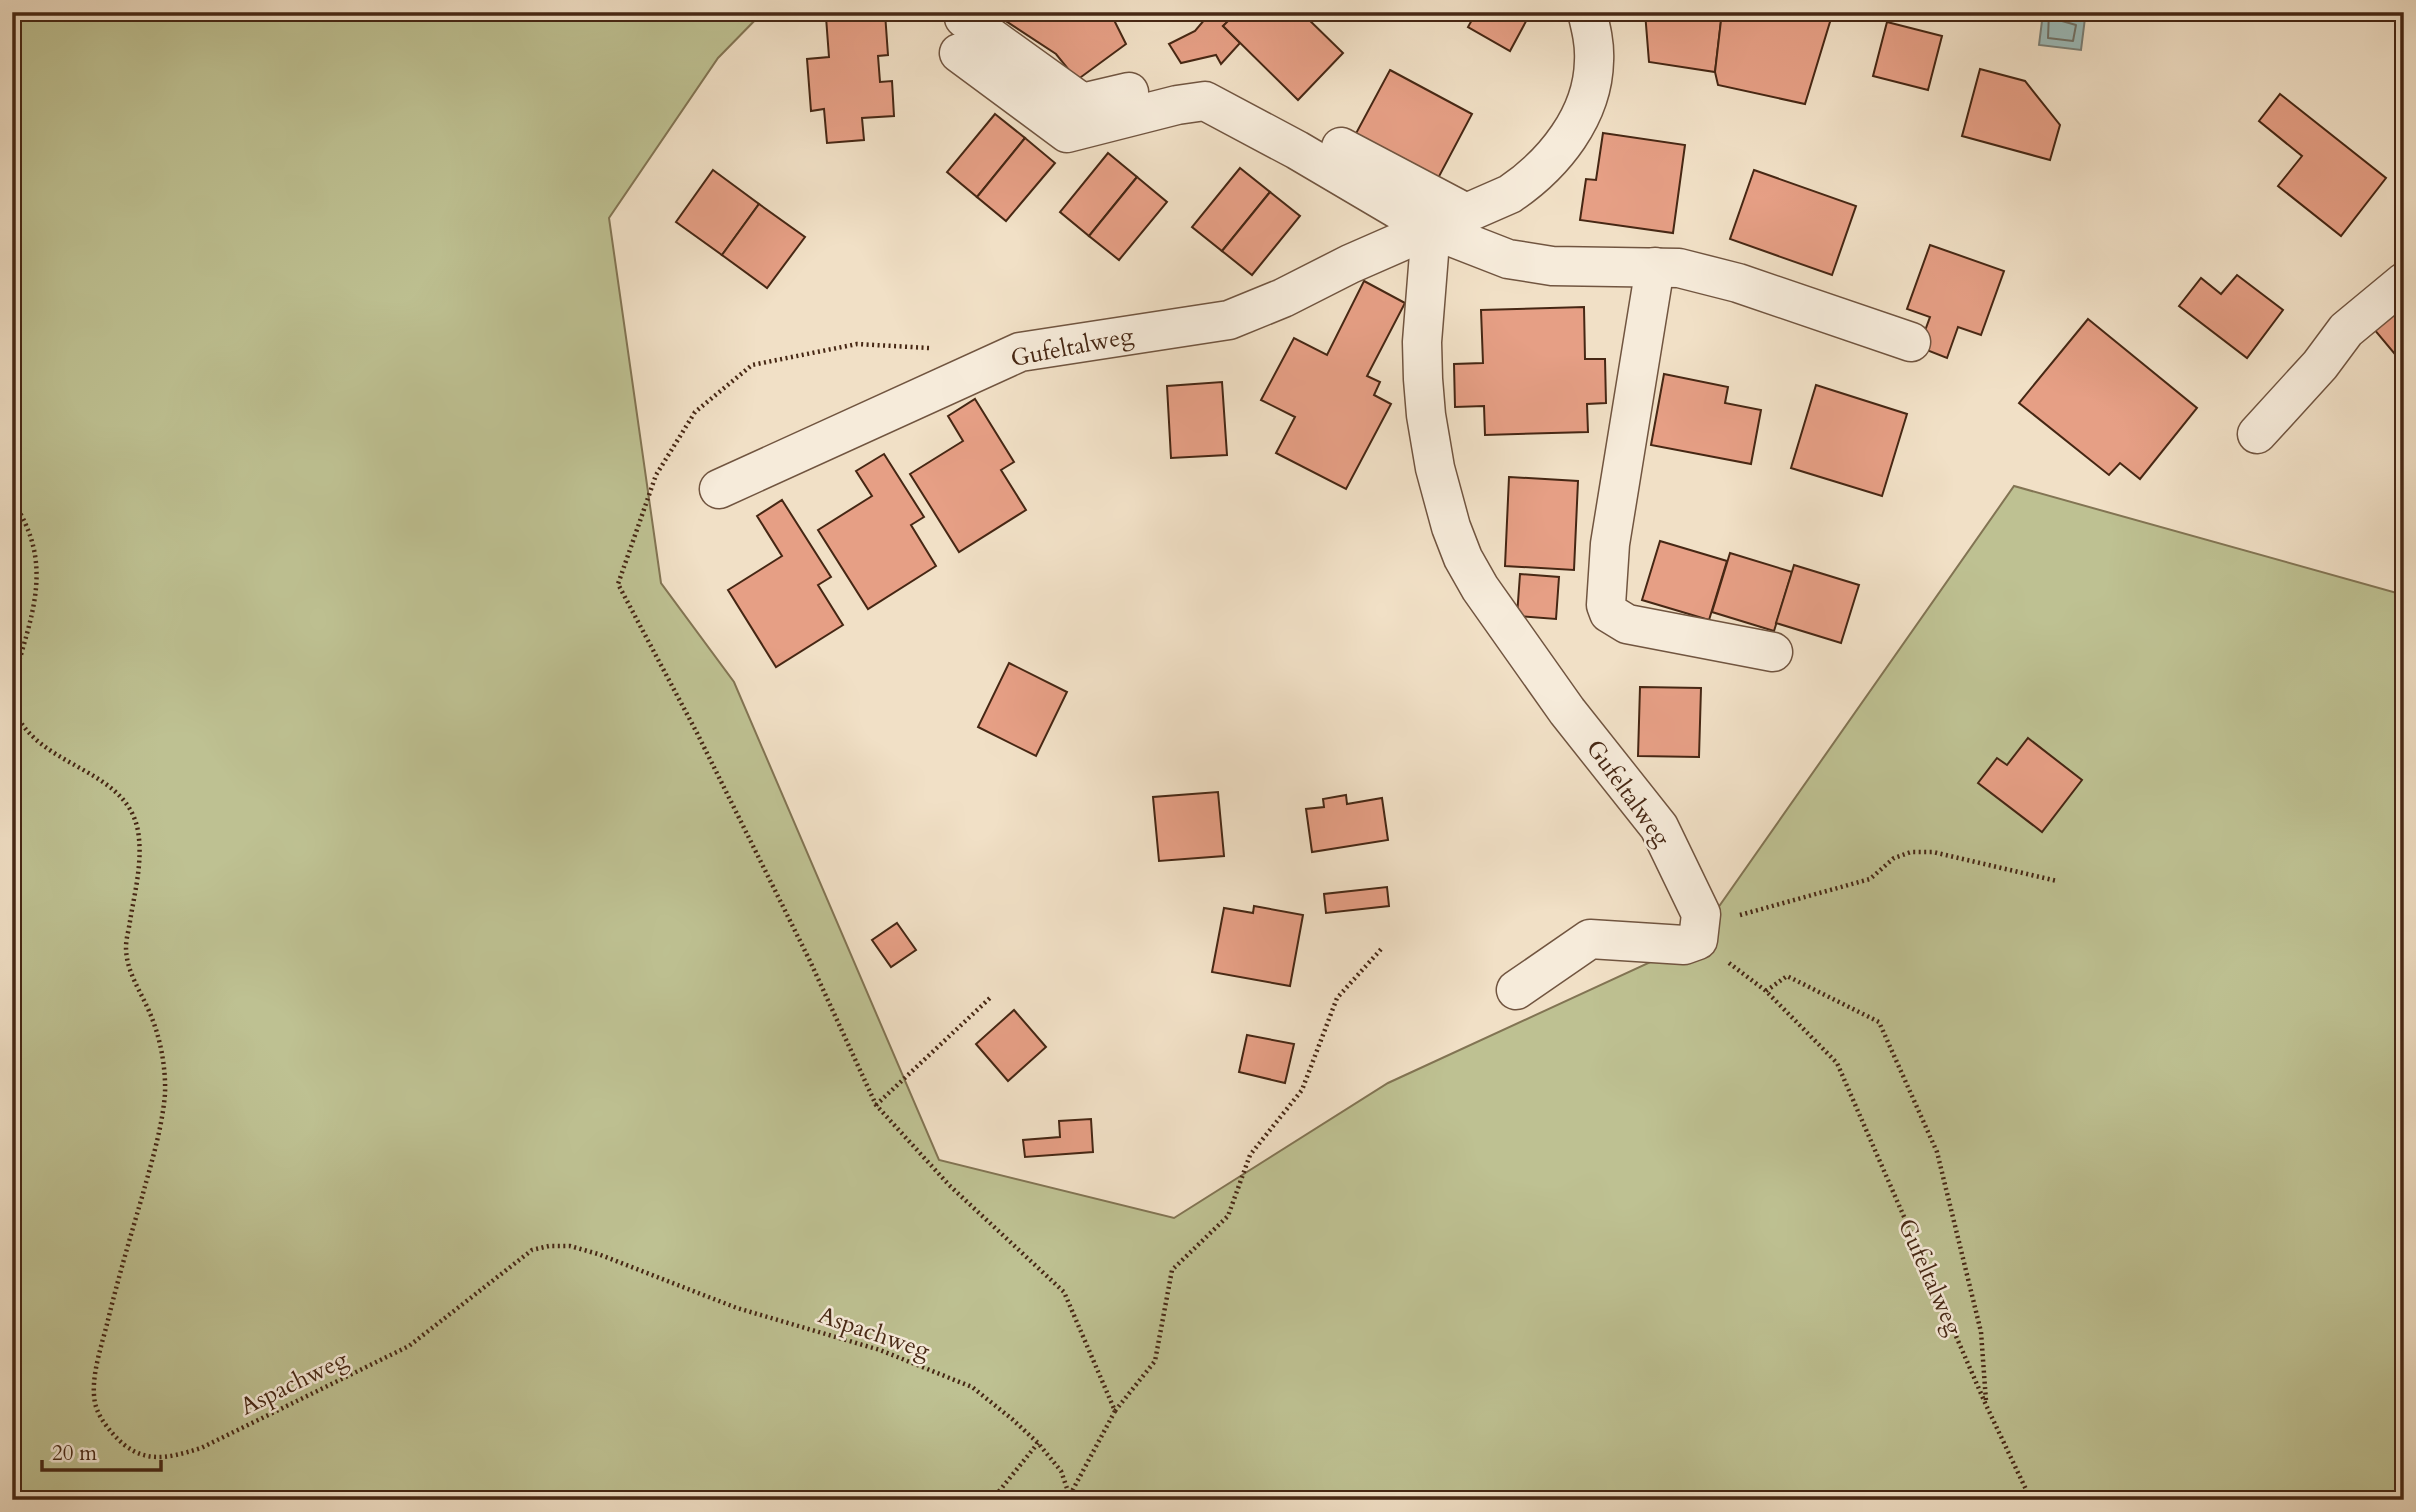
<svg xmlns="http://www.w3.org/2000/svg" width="2416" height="1512" font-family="Cardo,serif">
<rect width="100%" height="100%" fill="#f1e0c6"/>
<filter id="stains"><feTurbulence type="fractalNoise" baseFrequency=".00286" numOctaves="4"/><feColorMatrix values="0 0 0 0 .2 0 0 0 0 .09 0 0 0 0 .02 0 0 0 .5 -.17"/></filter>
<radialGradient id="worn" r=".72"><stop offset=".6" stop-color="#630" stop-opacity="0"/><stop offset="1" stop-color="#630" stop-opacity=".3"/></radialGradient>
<path fill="#bec192" stroke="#827453" stroke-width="2" d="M12,12H763L718,58L609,218L661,583L734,682L939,1160L1174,1218L1388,1083L1694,942L2014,486L2404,595V1500H12Z"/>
<path fill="#9cbcbb" stroke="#7a8078" stroke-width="2" d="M2043,13L2085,18L2081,50L2039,45Z"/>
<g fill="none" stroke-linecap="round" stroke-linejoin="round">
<path stroke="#717268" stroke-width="2" d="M2049,12L2048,38L2073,41L2076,25L2062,21L2059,12"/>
</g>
<g fill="#e69f85" stroke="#462714" stroke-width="2">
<path d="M992,12H1110L1126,44L1077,80L1056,54Z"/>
<path d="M1211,12H1219L1229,21L1223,26L1240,43L1221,64L1216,55L1181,63L1169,44L1195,31Z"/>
<path d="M1237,12H1301L1343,53L1298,100L1223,26Z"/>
<path d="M1463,12H1531L1510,51L1468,27L1473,18Z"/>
<path d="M1645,12H1722L1715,72L1649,62Z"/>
<path d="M1722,12H1833L1805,104L1718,85L1715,72Z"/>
<path d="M885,13L888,55L878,56L880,82L892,81L894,116L862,118L864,140L827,143L824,109L811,111L807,59L829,57L826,17Z"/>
<path d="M1887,22L1942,36L1928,90L1873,76Z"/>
<path d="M1980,69L2025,81L2060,125L2050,160L1962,136Z"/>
<path d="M1390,70L1472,114L1435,184L1353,139Z"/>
<path d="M2280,94L2386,178L2341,236L2278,186L2302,156L2259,121Z"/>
<path d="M995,114L1025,138L977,197L947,172Z"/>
<path d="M1603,133L1685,145L1673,233L1580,220L1586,179L1596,180Z"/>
<path d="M1025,138L1055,163L1006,221L977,197Z"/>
<path d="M1108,153L1137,177L1089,236L1060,212Z"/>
<path d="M1240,168L1270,192L1222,251L1192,227Z"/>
<path d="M713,170L759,204L722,255L676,222Z"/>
<path d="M1754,170L1856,206L1832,275L1730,239Z"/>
<path d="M1137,177L1167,202L1119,260L1089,236Z"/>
<path d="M1270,192L1300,216L1252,275L1222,251Z"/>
<path d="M759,204L805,237L767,288L722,255Z"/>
<path d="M1930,245L2004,271L1981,335L1958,327L1947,358L1919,347L1930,317L1907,309Z"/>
<path d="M2237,275L2283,310L2247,358L2179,306L2201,278L2221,294Z"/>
<path d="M1364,281L1405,303L1367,376L1380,382L1374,395L1391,404L1346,489L1276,453L1295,417L1261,400L1294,338L1327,355Z"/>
<path d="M2404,303V365L2373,328Z"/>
<path d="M1584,307L1585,359H1605L1606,403L1587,404L1588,432L1485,435L1484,406L1455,407L1454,364L1483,363L1481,310Z"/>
<path d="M2088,319L2197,408L2140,479L2120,463L2109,475L2019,403Z"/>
<path d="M1664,374L1728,387L1725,403L1761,410L1751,464L1651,445Z"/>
<path d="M1222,382L1227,455L1171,458L1167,386Z"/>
<path d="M1816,385L1907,414L1882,496L1791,468Z"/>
<path d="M975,399L1014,462L1001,470L1026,510L959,552L910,474L963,441L948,416Z"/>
<path d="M884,454L924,517L911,525L936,566L868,609L818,530L872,496L856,471Z"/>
<path d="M1509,477L1578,481L1574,570L1505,566Z"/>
<path d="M782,500L831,577L818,585L843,625L776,667L728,590L782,556L757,516Z"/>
<path d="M1660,541L1727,561L1709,620L1642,600Z"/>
<path d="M1730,553L1792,572L1774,631L1712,612Z"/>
<path d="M1794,565L1859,585L1841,643L1776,623Z"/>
<path d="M1520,574L1559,577L1556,619L1517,616Z"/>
<path d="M1009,663L1067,692L1036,756L978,727Z"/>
<path d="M1640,687L1701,688L1699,757L1638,756Z"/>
<path d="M2028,738L2082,780L2042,832L1978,783L1997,758L2007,765Z"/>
<path d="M1218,792L1224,856L1159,861L1153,797Z"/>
<path d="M1346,795L1347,804L1382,798L1388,840L1312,852L1306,809L1324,807L1323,799Z"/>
<path d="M1387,887L1389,906L1326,913L1324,894Z"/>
<path d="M1254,906L1303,915L1290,986L1212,972L1224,908L1253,913Z"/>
<path d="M897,923L916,950L891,967L872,940Z"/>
<path d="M1014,1010L1046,1047L1008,1081L976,1044Z"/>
<path d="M1247,1035L1294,1044L1285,1083L1239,1072Z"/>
<path d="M1091,1119L1093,1152L1025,1157L1023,1140L1060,1137L1059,1121Z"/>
</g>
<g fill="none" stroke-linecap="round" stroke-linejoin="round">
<g stroke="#715540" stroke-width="41">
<g id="minor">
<path d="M964,18L1082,103L1129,92"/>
<path d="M959,53L1067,133L1177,105L1205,101L1297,150L1431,229L1508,259L1552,266L1679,268L1738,283L1911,342"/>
<path d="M1341,147L1466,213"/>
<path d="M1431,229L1422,342L1423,379L1426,415L1435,468L1451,527L1463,558L1480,588L1567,711L1659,827L1701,914L1698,940L1684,945L1590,939L1516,990"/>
<path d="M1655,267L1610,544L1606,605L1609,613L1627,624L1773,652"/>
<path d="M2257,434L2320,365L2346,330L2404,282"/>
<path d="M719,489L1020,352L1229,320L1283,298L1350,264L1510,194C1554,164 1593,116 1594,61C1595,44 1591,28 1587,12"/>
</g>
</g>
<g stroke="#462714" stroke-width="4.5" stroke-dasharray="2 3.5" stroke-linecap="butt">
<path d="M929,348L857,344L752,365L695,412L656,475L618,584L697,733L809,959L876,1105L949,1185L1064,1292L1115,1411L1070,1495"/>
<path d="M12,500C56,565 31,615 13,683L12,695"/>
<path d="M12,704C33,769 126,765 138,831C143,861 135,891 130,921C129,929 126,939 126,947C126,971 140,990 149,1011C160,1036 166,1066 165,1094C162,1129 151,1164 142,1197C130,1238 118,1279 108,1320C102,1345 90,1377 95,1403C98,1416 106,1426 114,1435C141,1465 166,1459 201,1448L409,1346L532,1250L549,1246H570L598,1254L737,1308L880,1350L972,1387L1012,1419L1038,1443L1061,1471L1071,1500"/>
<path d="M1740,915L1870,879L1894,858L1911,852H1933L2057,881"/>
<path d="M1729,963L1766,991L1837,1063L1986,1405L2031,1500"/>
<path d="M1766,991L1787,976L1879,1022L1937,1152L1981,1332L1986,1401"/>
<path d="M876,1105L991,997"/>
<path d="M2404,1317L2398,1323L2400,1374L2404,1381"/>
<path d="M1115,1411L1155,1361L1172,1270L1228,1216L1250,1155L1302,1090L1337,998L1383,947"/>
<path d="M992,1500L1038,1443"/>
</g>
<use href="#minor" stroke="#f6ebda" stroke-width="38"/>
</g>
<g text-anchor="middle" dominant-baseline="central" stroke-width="5" stroke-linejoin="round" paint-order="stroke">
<g font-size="24" fill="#462714" stroke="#f6ebda">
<text transform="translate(1072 347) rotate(-11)">Gufeltalweg</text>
<text transform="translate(1628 793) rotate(54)">Gufeltalweg</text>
<text transform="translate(1930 1277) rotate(66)">Gufeltalweg</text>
<text transform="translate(874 1333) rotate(19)">Aspachweg</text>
<text transform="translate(294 1383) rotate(-26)">Aspachweg</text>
</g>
</g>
<rect width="2416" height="1512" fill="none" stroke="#f1e0c6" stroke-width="42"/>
<rect x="14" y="14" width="2388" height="1484" fill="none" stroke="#462714" stroke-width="3.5"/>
<rect x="21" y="21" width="2374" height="1470" fill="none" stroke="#462714" stroke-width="2"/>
<path d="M42 1460v10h119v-10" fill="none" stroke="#462714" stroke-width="3.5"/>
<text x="52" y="1460" font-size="21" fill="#462714" stroke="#f6ebda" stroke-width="5" paint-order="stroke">20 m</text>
<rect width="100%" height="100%" filter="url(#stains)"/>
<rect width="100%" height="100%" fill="url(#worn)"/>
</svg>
